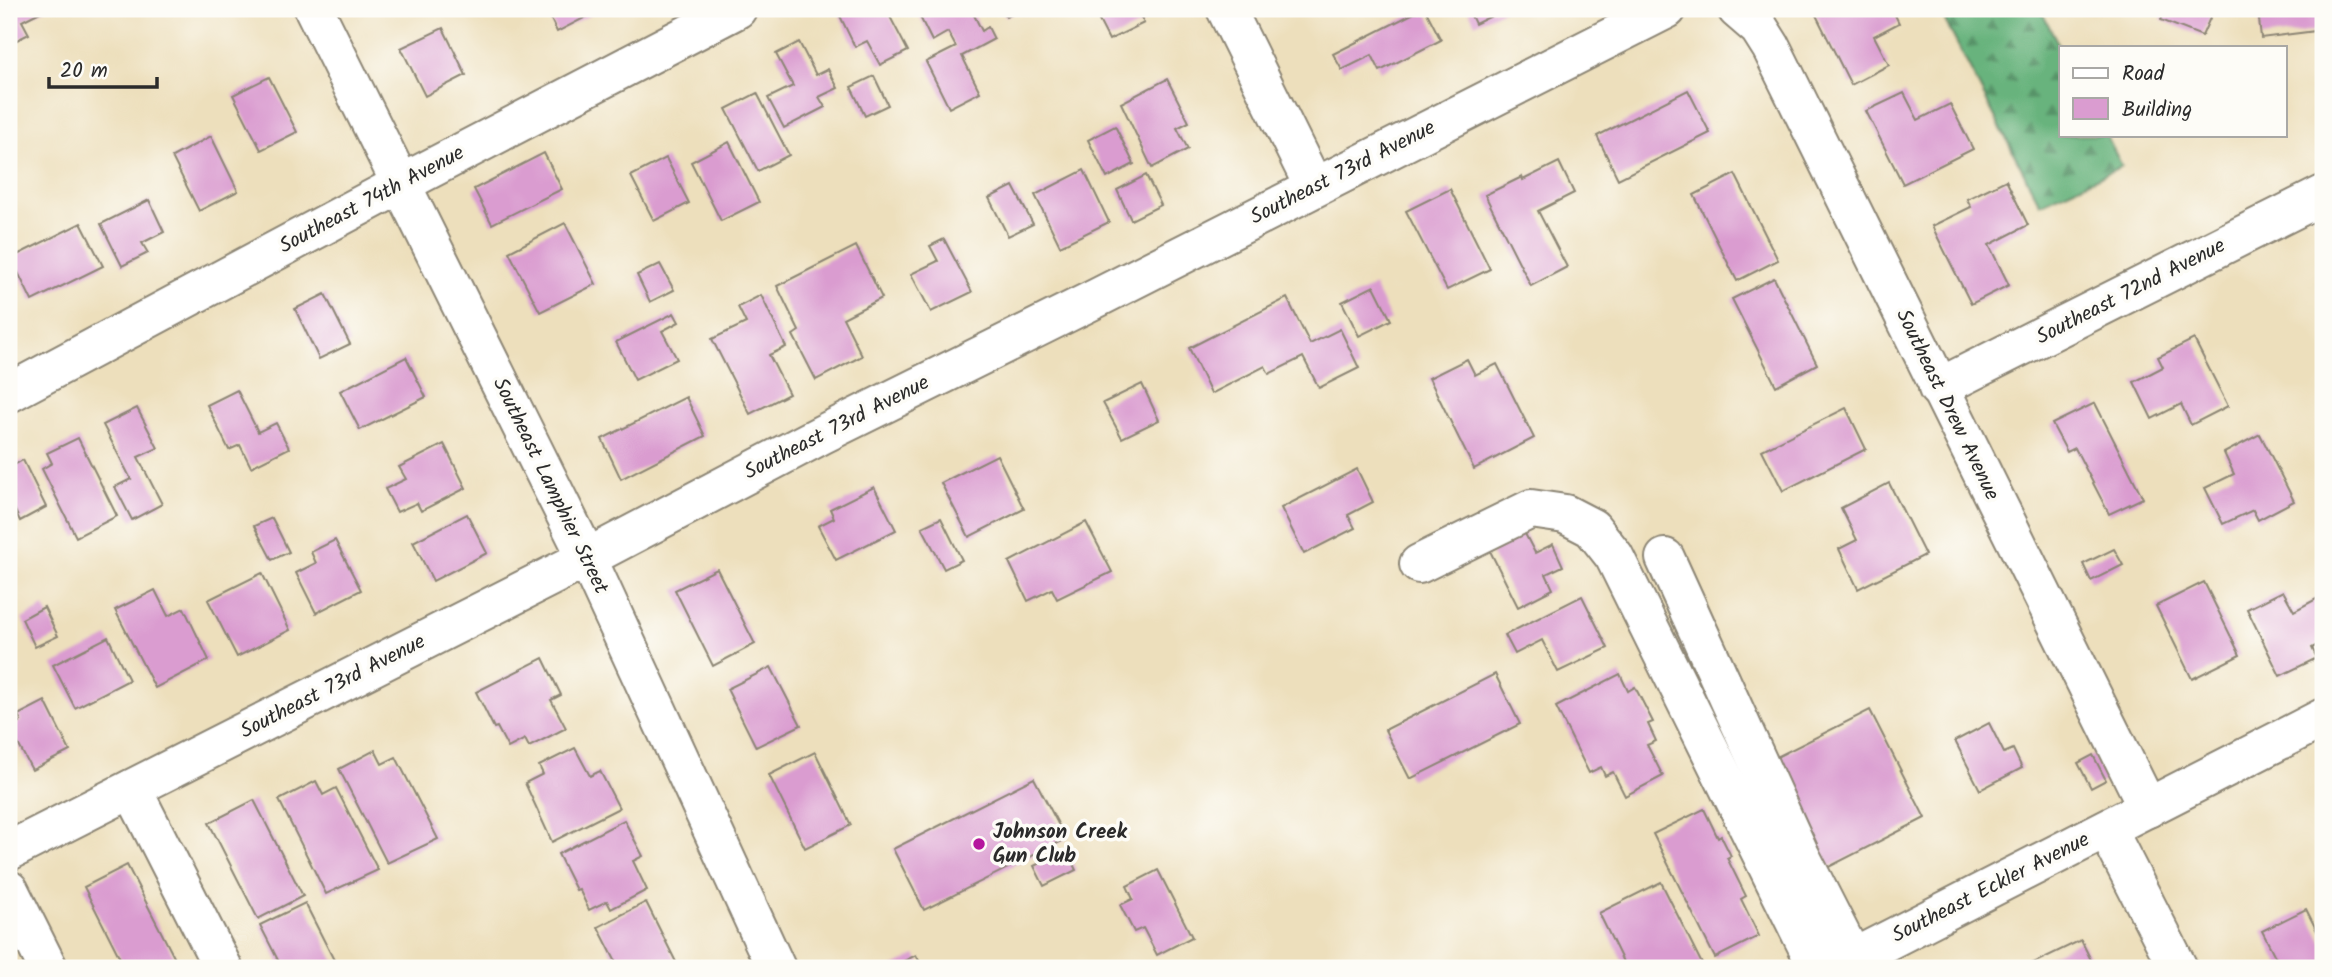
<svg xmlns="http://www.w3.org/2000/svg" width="2332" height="977" font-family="Kalam,sans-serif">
<defs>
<pattern id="forest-firs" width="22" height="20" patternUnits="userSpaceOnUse" patternTransform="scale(1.75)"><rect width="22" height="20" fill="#68b37d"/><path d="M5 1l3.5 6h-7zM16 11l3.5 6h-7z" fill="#569267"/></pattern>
</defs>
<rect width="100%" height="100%" fill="#fdfcf7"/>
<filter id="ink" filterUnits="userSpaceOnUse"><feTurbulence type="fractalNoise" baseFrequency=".0143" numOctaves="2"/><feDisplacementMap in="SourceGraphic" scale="14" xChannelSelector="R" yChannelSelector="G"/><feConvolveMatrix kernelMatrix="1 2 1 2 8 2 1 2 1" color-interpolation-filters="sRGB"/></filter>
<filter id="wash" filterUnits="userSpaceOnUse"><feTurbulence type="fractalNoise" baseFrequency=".00686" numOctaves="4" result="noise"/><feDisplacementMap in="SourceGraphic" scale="28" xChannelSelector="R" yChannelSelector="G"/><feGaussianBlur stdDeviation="1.57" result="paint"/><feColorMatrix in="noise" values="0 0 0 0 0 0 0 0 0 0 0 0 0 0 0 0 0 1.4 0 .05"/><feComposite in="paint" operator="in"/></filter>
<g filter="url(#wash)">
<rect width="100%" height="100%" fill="#eddfbc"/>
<path fill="url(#forest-firs)" stroke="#4a6f54" stroke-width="2" d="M1939,9H2040L2061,49V135H2106L2122,166L2040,204Z"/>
<g id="blocks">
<g fill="#da9cd0">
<path d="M9,9H46L22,21L29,34L13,42L9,33Z"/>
<path d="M546,9H591L594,13L557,32Z"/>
<path d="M854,9H886L908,51L880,65L867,41L855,47L840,16Z"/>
<path d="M916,9H971L982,31L988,27L994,39L962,56L980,92L949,108L926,62L956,47L948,32L932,41Z"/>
<path d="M1001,9H1023L1006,17Z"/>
<path d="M1093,9H1137L1144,23L1109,40Z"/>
<path d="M1422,9H1425L1441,40L1380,71L1372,55L1342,70L1333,54Z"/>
<path d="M1468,9H1506L1475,24Z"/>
<path d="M1813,9H1892L1899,23L1874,36L1889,65L1851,85Z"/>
<path d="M2165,9H2214L2202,36L2161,20Z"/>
<path d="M2258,9H2323V30L2261,38Z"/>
<path d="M443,28L466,75L425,96L401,48Z"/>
<path d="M799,42L816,75L828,69L838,88L819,97L825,107L784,128L768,98L793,86L776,54Z"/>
<path d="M874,76L888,105L865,116L851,87Z"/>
<path d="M269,77L297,132L261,150L233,95Z"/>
<path d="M1167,79L1189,122L1177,128L1188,149L1152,168L1121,103Z"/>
<path d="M1688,90L1710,133L1618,179L1597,136Z"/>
<path d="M757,93L789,155L758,171L726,109Z"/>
<path d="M1904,93L1918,120L1950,104L1973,149L1903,184L1866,111Z"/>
<path d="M1115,126L1134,164L1107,178L1088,140Z"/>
<path d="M211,136L238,191L199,211L172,157Z"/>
<path d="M729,142L759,202L721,221L691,162Z"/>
<path d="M544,153L562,189L492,224L474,189Z"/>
<path d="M666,158L689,203L654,221L631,176Z"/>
<path d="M1559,162L1574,193L1538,211L1567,267L1531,286L1485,195L1522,177L1523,180Z"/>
<path d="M1084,170L1109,222L1060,246L1035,195Z"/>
<path d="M1735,174L1778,260L1737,281L1694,195Z"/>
<path d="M1146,175L1161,205L1131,220L1117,190Z"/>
<path d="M2006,180L2028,225L1989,245L2009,285L1971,304L1932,226L1971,207L1967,199Z"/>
<path d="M1013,186L1033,224L1008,236L989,198Z"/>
<path d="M1450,189L1490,269L1447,290L1406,211Z"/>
<path d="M149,200L164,232L142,243L148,253L122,266L101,224Z"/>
<path d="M81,223L103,266L32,301L11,258Z"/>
<path d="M565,223L596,284L540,312L509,252Z"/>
<path d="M944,239L972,292L931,312L911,274L938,261L930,246Z"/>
<path d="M856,246L882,298L843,318L862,356L816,380L793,335L799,331L777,286Z"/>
<path d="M660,264L674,290L650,302L637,275Z"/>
<path d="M1774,278L1817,364L1776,386L1732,299Z"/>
<path d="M1374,286L1391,320L1359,336L1342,302Z"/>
<path d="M325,294L350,344L319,359L295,309Z"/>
<path d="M761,295L786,347L769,355L789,394L750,414L712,339L746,323L738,307Z"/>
<path d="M1287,298L1310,344L1340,329L1359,368L1319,388L1303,357L1269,374L1265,366L1211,394L1189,348Z"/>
<path d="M674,313L679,322L662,331L677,359L635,380L616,342Z"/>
<path d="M2194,339L2228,406L2191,425L2181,404L2152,419L2134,382L2163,367L2158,357Z"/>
<path d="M406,357L426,397L360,430L340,391Z"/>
<path d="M1467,359L1475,375L1497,364L1534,438L1474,469L1429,378Z"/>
<path d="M1142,384L1159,420L1122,438L1103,403Z"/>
<path d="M237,390L258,432L276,423L289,448L251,467L240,445L229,450L207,405Z"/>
<path d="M686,397L705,436L621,479L602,439Z"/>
<path d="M2095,403L2143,498L2109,514L2075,448L2067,452L2052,424Z"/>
<path d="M137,408L158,448L138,457L162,504L132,520L115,487L131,479L103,425Z"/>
<path d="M1846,408L1866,449L1783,491L1762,450Z"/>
<path d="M2260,434L2294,501L2258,520L2253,510L2223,524L2205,488L2234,474L2224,453Z"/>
<path d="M78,438L117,516L76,537L42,469L52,463L47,453Z"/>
<path d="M444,444L466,488L421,511L417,503L397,512L385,489L406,479L399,467Z"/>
<path d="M997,455L1024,509L969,537L941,483Z"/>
<path d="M23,460L46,507L20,521L9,498V468Z"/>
<path d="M1357,469L1373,502L1348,515L1355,528L1304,554L1281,508Z"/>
<path d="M1889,483L1925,555L1858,589L1839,549L1857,540L1841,508Z"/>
<path d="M874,487L896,530L836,560L818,526L834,518L830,509Z"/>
<path d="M467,514L487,553L433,581L413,542Z"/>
<path d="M272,518L289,552L272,560L254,526Z"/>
<path d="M941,518L962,560L944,569L922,527Z"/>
<path d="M1086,522L1112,572L1057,599L1052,589L1028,601L1009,562Z"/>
<path d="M1522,528L1535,553L1553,544L1563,566L1546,574L1553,589L1518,607L1487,545Z"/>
<path d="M335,540L361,590L316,613L296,573L316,563L311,552Z"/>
<path d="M2114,549L2123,565L2091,581L2083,564Z"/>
<path d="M717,569L755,644L713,666L675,590Z"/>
<path d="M262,573L290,630L237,657L208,600Z"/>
<path d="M2204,582L2240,655L2192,679L2156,606Z"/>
<path d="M155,590L168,616L184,608L209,660L155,688L115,610Z"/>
<path d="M2283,591L2294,611L2322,596L2323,642L2312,648L2317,658L2280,676L2247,609Z"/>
<path d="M1582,596L1608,648L1558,672L1542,640L1515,654L1505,635Z"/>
<path d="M44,607L58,636L35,647L22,619Z"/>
<path d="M108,637L129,680L75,708L53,665Z"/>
<path d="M543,658L561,695L551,700L566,728L529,747L525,739L508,748L497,727L494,728L476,692Z"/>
<path d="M771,667L801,725L756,747L727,689Z"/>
<path d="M1495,674L1520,724L1410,779L1385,730Z"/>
<path d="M1620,674L1628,691L1635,687L1653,722L1648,724L1656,741L1647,745L1663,776L1625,796L1613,772L1605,776L1601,767L1589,773L1556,707Z"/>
<path d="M45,701L70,751L32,770L9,727L21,721L18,715Z"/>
<path d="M1870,710L1925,818L1823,870L1769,761Z"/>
<path d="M1989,723L2004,753L2013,749L2022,768L1980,790L1955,741Z"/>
<path d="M575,748L590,776L600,771L619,808L552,842L525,783L543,774L539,766Z"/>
<path d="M375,750L382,764L396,757L438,839L387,863L339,769Z"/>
<path d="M815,752L851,825L805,848L769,775Z"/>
<path d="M2093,755L2106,780L2091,788L2078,763Z"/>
<path d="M1034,778L1066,839L924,910L893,849Z"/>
<path d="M316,781L323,795L336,788L378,870L326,894L279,800Z"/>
<path d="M254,800L303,896L258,919L209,823Z"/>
<path d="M1704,809L1718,838L1721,836L1731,856L1727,858L1746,896L1741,899L1759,936L1715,958L1653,834Z"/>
<path d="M624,820L643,856L633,861L647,890L611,909L607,901L589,910L579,889L576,890L558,854Z"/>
<path d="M1066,850L1076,870L1044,886L1034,866Z"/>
<path d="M127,865L175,959L156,968H125L84,887Z"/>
<path d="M1158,870L1192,937L1157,955L1143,928L1134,932L1120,905L1133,899L1127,886Z"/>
<path d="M1661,882L1704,968H1626L1599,913Z"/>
<path d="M646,902L679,968H619L598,927Z"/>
<path d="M305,903L338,968H282L260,925Z"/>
<path d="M2306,909L2323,943V968H2281L2262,931Z"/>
<path d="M2081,940L2095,968H2023Z"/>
<path d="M916,955L923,968H890Z"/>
</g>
</g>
</g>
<g filter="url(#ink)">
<use href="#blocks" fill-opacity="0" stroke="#8c8574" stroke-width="2"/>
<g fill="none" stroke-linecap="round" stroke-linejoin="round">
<g stroke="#8c8574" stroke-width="42">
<g id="minor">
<path d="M314,9L587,558L776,968"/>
<path d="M1226,9L1314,187"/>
<path d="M1737,9L1759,28L1771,47L2148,808"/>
<path d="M1938,388L2323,195"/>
<path d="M9,393L401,184L737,9"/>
<path d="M1665,558L1801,857L1853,959"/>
<path d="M1419,564L1531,509L1565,514L1592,528L1614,556L1818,968"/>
<path d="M132,789L223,968"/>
<path d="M2107,829L2178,968"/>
<path d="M9,851L587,558L823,434L1097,298L1667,9"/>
<path d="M9,890L48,968"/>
<path d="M1834,968L2323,718"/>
</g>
</g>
<use href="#minor" stroke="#fff" stroke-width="38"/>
</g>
</g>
<circle fill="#b5179e" stroke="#fdfcf7" stroke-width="2.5" cx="979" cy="844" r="7"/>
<g text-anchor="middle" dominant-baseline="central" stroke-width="7" stroke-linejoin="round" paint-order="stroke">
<g font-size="21" fill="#2b2b2b" stroke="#fdfcf7">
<text transform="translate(1343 173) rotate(-27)">Southeast 73rd Avenue</text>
<text transform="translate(372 200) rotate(-28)">Southeast 74th Avenue</text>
<text transform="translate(2131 292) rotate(-27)">Southeast 72nd Avenue</text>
<text transform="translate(1947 405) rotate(64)">Southeast Drew Avenue</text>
<text transform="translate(837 428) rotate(-27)">Southeast 73rd Avenue</text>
<text transform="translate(550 486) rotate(64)">Southeast Lamphier Street</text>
<text transform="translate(333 687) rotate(-27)">Southeast 73rd Avenue</text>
<text transform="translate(1991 888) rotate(-27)">Southeast Eckler Avenue</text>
</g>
<g font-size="21" font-weight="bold" fill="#2b2b2b" stroke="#fdfcf7" text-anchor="start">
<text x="993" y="832">Johnson Creek<tspan x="993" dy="24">Gun Club</tspan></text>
</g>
</g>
<rect width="2332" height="977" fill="none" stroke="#fdfcf7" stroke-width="35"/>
<rect x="2059" y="46" width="228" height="91" fill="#fdfcf7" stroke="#a9a8a5" stroke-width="2"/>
<rect x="2073" y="68" width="35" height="10" fill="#ffffff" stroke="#a9a8a5" stroke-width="2"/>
<text x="2122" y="80" font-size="21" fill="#2b2b2b">Road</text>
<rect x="2073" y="98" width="35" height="21" fill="#da9cd0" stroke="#a9a8a5" stroke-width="2"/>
<text x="2122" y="116" font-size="21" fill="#2b2b2b">Building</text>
<path d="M49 77v10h108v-10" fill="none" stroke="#2b2b2b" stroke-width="3.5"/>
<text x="60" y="77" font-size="21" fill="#2b2b2b" stroke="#fdfcf7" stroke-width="5" paint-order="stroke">20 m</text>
</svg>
